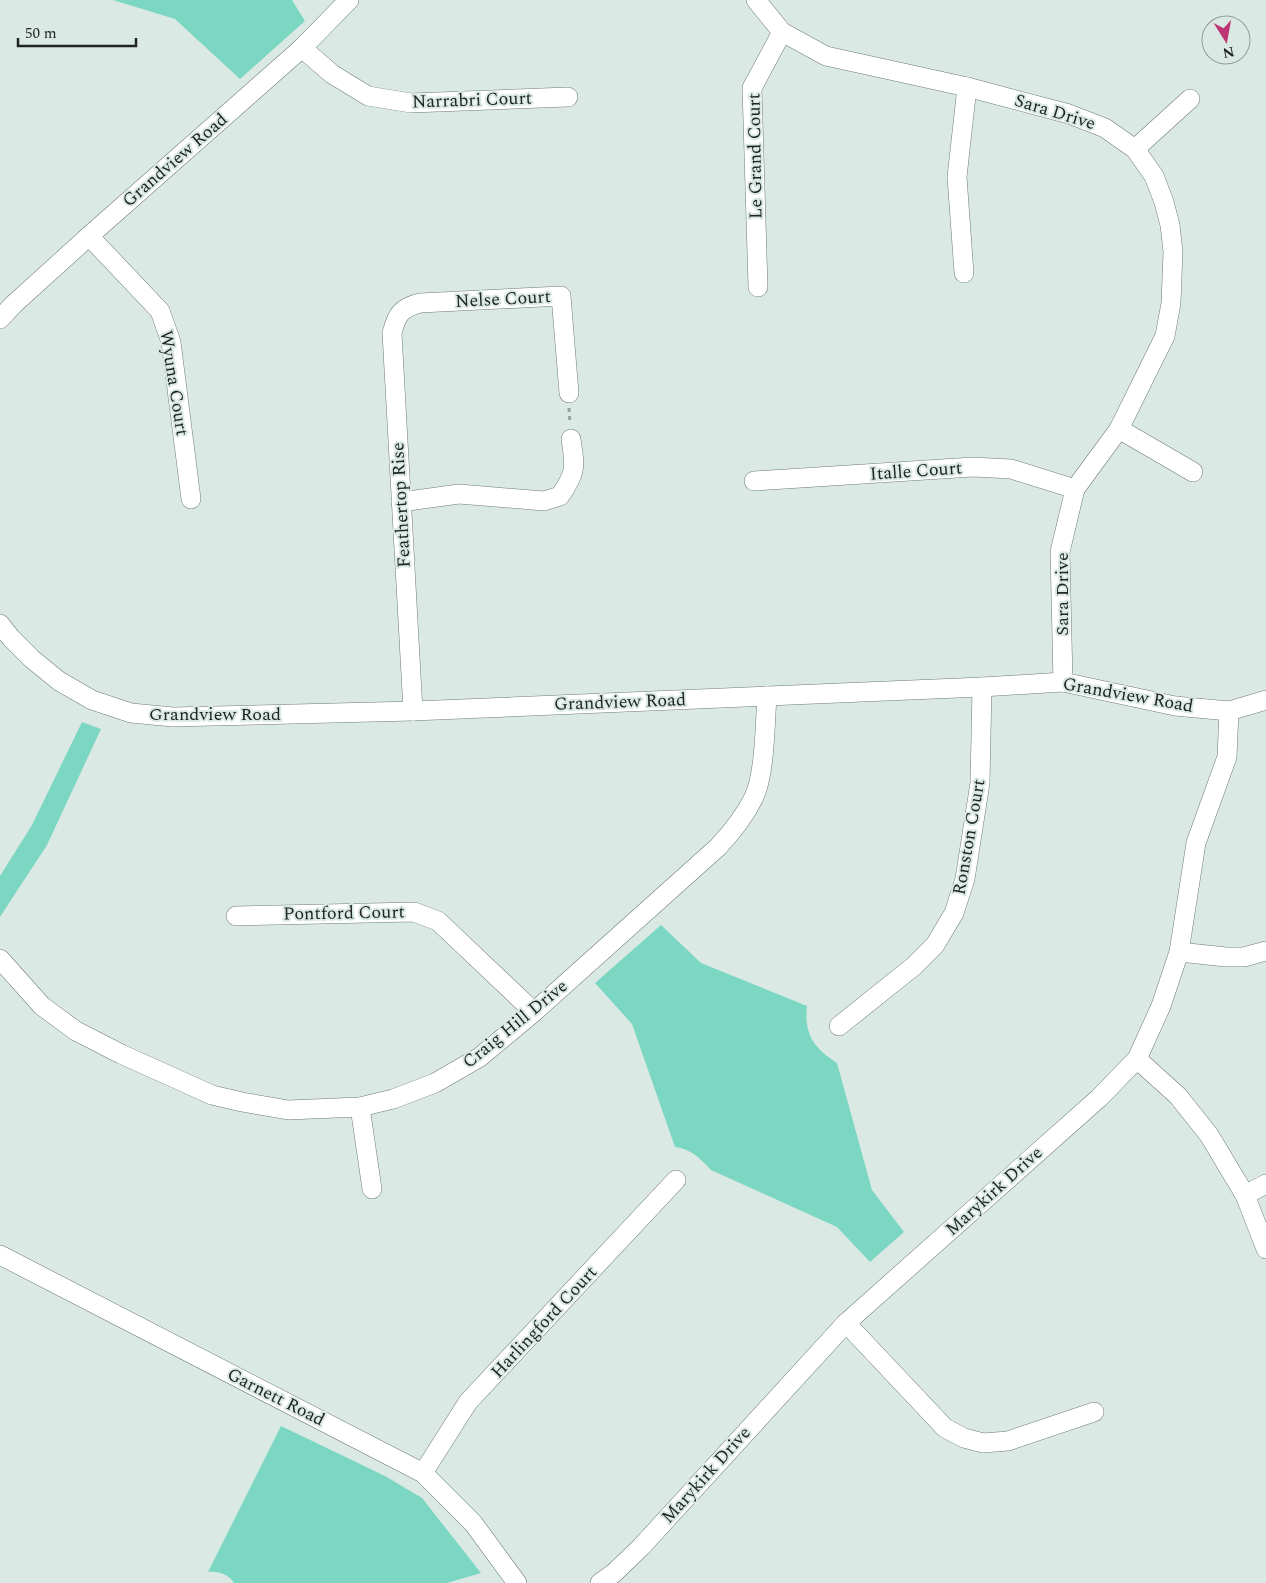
<svg xmlns="http://www.w3.org/2000/svg" width="1266" height="1583" font-family="Spectral,serif">
<rect width="100%" height="100%" fill="#dbe9e5"/>
<g fill="#7bd7c2">
<path d="M113,0H292L305,21L240,79L175,19Z"/>
<path d="M82,722L101,729L47,845L0,917V876L32,825Z"/>
<path d="M661,925L701,963L807,1006C804,1035 814,1048 837,1063L872,1190L904,1232L870,1262L837,1227L711,1170C700,1158 691,1149 675,1147L632,1024L595,983Z"/>
<path d="M281,1426L385,1476L422,1498L481,1573L447,1583H234C228,1574 219,1571 208,1572Z"/>
</g>
<g fill="none" stroke-linecap="round" stroke-linejoin="round">
<g stroke="#6e7b77" stroke-width="20">
<g id="minor">
<path d="M756,0L782,32L826,56L967,87L1069,114L1105,128L1135,149L1154,176L1164,202L1170,225L1173,252L1171,303L1165,336L1119,429L1075,489L1060,552L1063,682"/>
<path d="M302,48L332,74L368,96L411,103L568,97"/>
<path d="M1135,149L1190,99"/>
<path d="M89,236L160,311L171,342L191,499"/>
<path d="M964,273L957,177L967,87"/>
<path d="M758,287L752,88L782,32"/>
<path d="M0,319L14,304L89,236L302,48L349,0"/>
<path d="M1119,429L1193,472"/>
<path d="M754,481L973,467L1011,469L1075,489"/>
<path d="M401,502L459,494L544,501L560,496C577,471 575,467 571,439"/>
<path d="M0,624L11,638L32,659L59,681L92,700L131,713L173,717L413,711L982,687L1063,682L1175,706L1229,711L1266,700"/>
<path d="M413,711L392,333C397,314 401,308 420,303L561,296L569,393"/>
<path d="M236,916L414,912L438,921L534,1012"/>
<path d="M1179,952L1226,957H1244L1266,951"/>
<path d="M0,959L42,1006L76,1031L121,1054L212,1095L242,1102L288,1110L360,1107L393,1099L435,1083L480,1057L534,1012L718,847C733,831 745,816 754,797C765,774 765,723 767,696"/>
<path d="M839,1026L914,966L935,945L954,913L965,879L980,783L982,687"/>
<path d="M1137,1059L1178,1096L1209,1135L1245,1195L1266,1249"/>
<path d="M360,1107L372,1189"/>
<path d="M1245,1195L1266,1184"/>
<path d="M0,1255L423,1473L473,1523L517,1583"/>
<path d="M846,1323L945,1428L964,1438L983,1443L1008,1441L1094,1412"/>
<path d="M423,1473L468,1402L676,1180"/>
<path d="M600,1583L614,1573L641,1547L846,1323L1099,1098L1137,1059L1161,1006L1179,952L1196,843L1227,757L1229,711"/>
</g>
</g>
<path stroke="#97a19e" stroke-width="3" stroke-dasharray="4 4" stroke-linecap="butt" d="M569,408L570,424"/>
<use href="#minor" stroke="#fff" stroke-width="19"/>
</g>
<g text-anchor="middle" dominant-baseline="central" stroke-width="4" stroke-linejoin="round" paint-order="stroke">
<g font-size="18" fill="#202523" stroke="#dbe9e5">
<text transform="translate(472 100) rotate(-2)">Narrabri Court</text>
<text transform="translate(1055 112) rotate(17)">Sara Drive</text>
<text transform="translate(755 156) rotate(-91)">Le Grand Court</text>
<text transform="translate(175 160) rotate(-41)">Grandview Road</text>
<text transform="translate(503 299) rotate(-3)">Nelse Court</text>
<text transform="translate(174 383) rotate(81)">Wyuna Court</text>
<text transform="translate(916 471) rotate(-4)">Italle Court</text>
<text transform="translate(401 505) rotate(-93)">Feathertop Rise</text>
<text transform="translate(1062 594) rotate(-90)">Sara Drive</text>
<text transform="translate(1128 695) rotate(10)">Grandview Road</text>
<text transform="translate(620 702) rotate(-2)">Grandview Road</text>
<text x="215" y="714">Grandview Road</text>
<text transform="translate(969 837) rotate(-80)">Ronston Court</text>
<text transform="translate(344 913) rotate(-1)">Pontford Court</text>
<text transform="translate(515 1024) rotate(-39)">Craig Hill Drive</text>
<text transform="translate(994 1191) rotate(-42)">Marykirk Drive</text>
<text transform="translate(544 1322) rotate(-47)">Harlingford Court</text>
<text transform="translate(276 1397) rotate(27)">Garnett Road</text>
<text transform="translate(706 1475) rotate(-48)">Marykirk Drive</text>
</g>
</g>
<g transform="translate(1226 40) rotate(169)"><circle r="24" fill="#dbe9e5" stroke="#909b97"/>
<path d="M0-4L9 19L0 12L-9 19Z" fill="#be3573"/>
<text y="-8" font-size="14" font-weight="bold" text-anchor="middle" fill="#202523">N</text>
</g>
<path d="M18 38v8h118v-8" fill="none" stroke="#202523" stroke-width="2.5"/>
<text x="25" y="38" font-size="15" fill="#202523" stroke="#dbe9e5" stroke-width="4" paint-order="stroke">50 m</text>
</svg>
